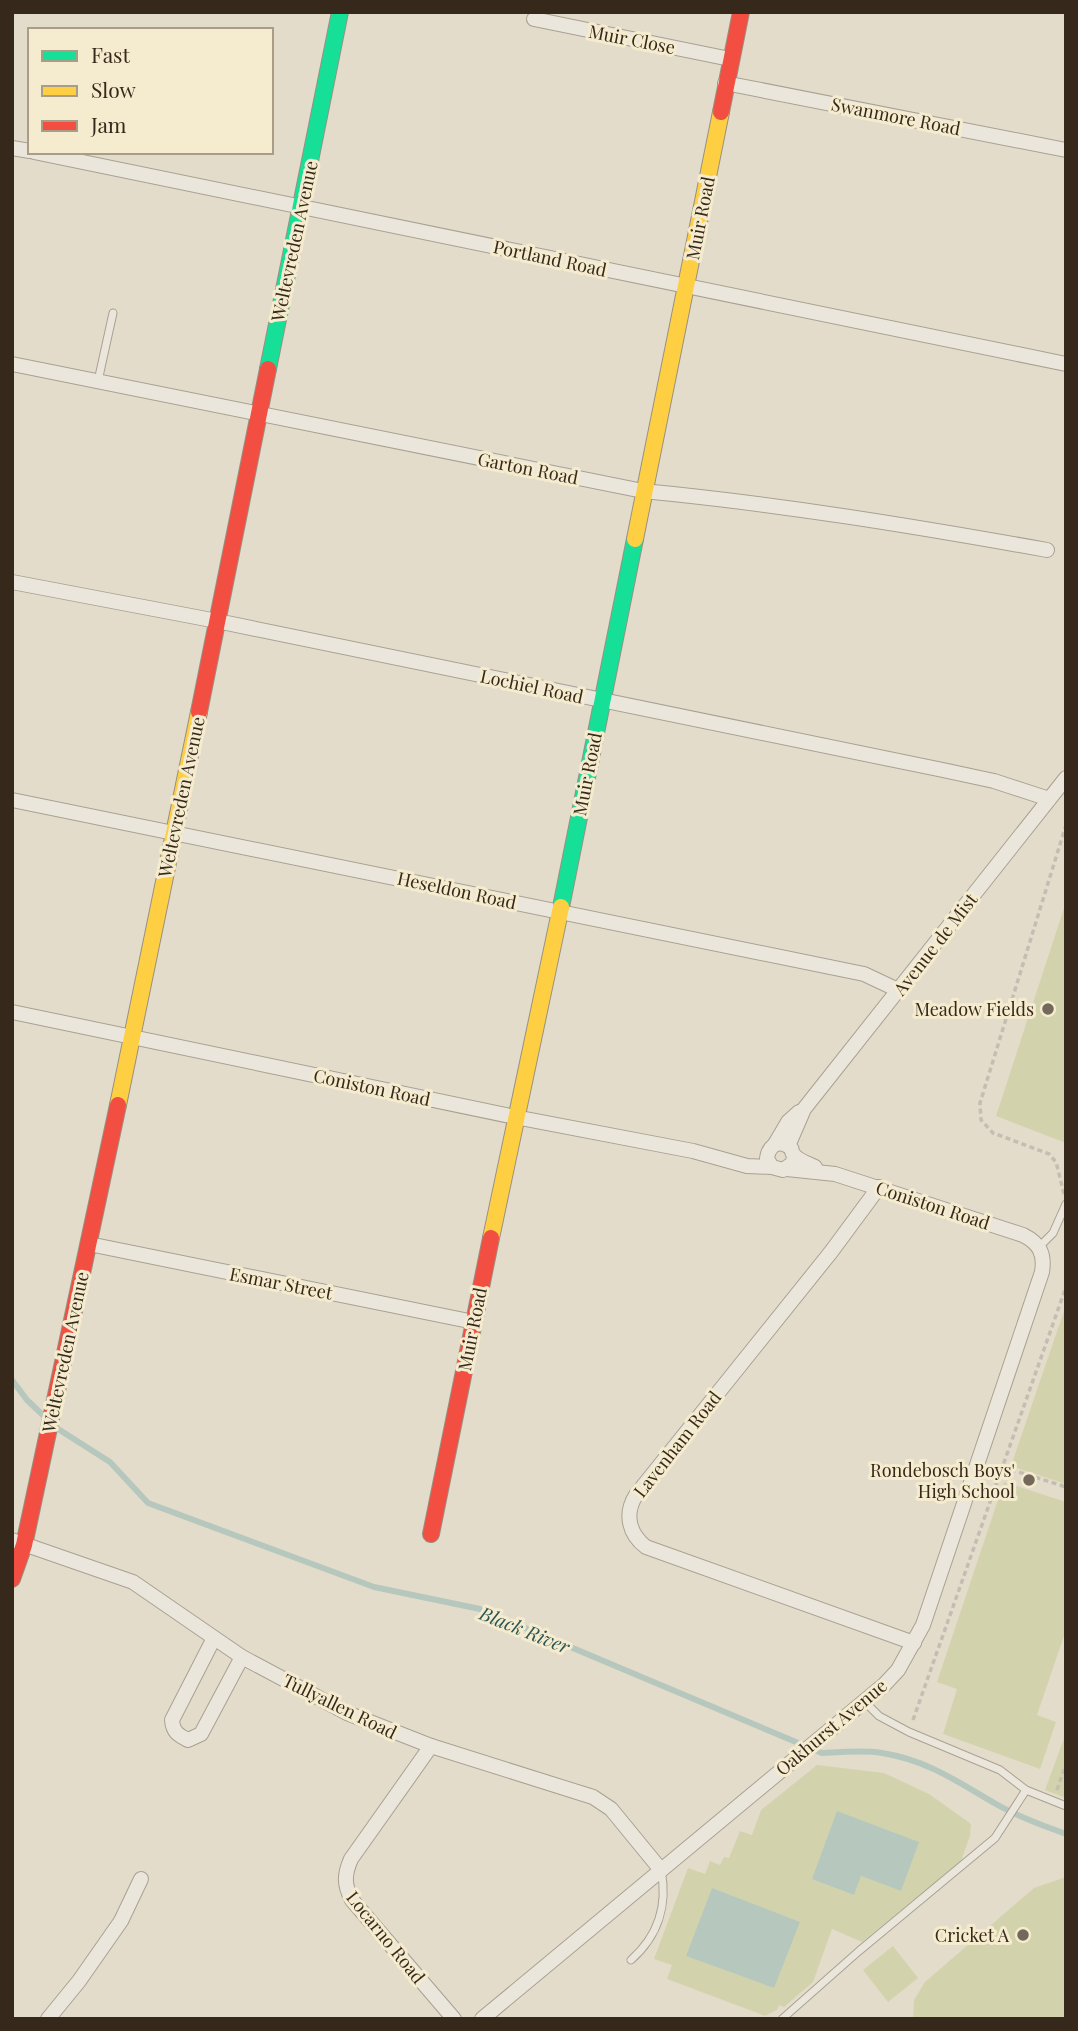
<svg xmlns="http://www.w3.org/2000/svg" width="1078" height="2031" font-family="'Playfair Display',serif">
<rect width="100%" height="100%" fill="#e4dcca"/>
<g fill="#d2d3ac">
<path d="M1066,902V1143L996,1116Z"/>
<path d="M1066,1305V1484L1011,1466Z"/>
<path d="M1004,1482L1066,1502V1630L1037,1715L1056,1722L1040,1769L943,1734L957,1689L937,1682Z"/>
<path d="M1066,1733V1798L1045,1790Z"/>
<path d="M817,1765L884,1773L929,1794L971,1824L970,1836L961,1861L862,1942L832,1929L813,1982L784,2007L779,2005L777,2010L765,2016L667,1979L672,1965L654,1959L688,1868L705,1874L710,1861L720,1865L724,1857L729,1858L740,1831L752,1835L761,1810Z"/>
<path d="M1066,1877V2019H913L914,2000L925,1982L1034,1888Z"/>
<path d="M893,1946L918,1978L888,2002L863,1970Z"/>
</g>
<g fill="#b6c8bd">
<path d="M837,1811L919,1842L901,1891L861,1876L854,1895L812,1879Z"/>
<path d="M712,1888L800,1922L774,1988L686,1956Z"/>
</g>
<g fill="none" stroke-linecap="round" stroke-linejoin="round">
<g stroke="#b6c8bd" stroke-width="6">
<path d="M12,1380L27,1400L47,1419"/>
<path d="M55,1427L110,1462L148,1503L374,1587L480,1609L822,1753C842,1752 862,1750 882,1753C927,1760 958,1782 996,1804C1018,1817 1042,1825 1066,1834"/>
</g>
<g stroke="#a8a193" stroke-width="9">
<g id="lane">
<path d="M98,381L113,313"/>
<path d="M1039,1247L1053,1233L1066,1204"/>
<path d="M864,1701L879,1716L909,1732L1000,1770L1026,1790L1066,1806"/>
<path d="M631,1960C658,1936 668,1905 661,1870"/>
<path d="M782,2019L859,1951L995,1838L1026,1790"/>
</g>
</g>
<g stroke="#a8a193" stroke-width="16">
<g id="street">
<path d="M534,19L730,59"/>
<path d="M725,83L1066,150"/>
<path d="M12,148L30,151"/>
<path d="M34,152L1066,364"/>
<path d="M12,364L643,491C779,504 913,526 1047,550"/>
<path d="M12,582L217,621L938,769L994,781L1049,799"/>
<path d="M12,800L864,974L898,990"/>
<path d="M12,1012L515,1117L693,1151L747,1166L772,1167"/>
<path d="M775,1144L788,1122L799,1112"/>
<path d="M788,1146L804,1109L1066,778"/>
<path d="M794,1155L793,1163L783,1170L772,1167L767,1159C768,1148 776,1139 788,1146C795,1150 789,1149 794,1155C799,1161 809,1164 815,1167"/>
<path d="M879,1187L831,1252L636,1495C624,1514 629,1534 646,1547L914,1643"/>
<path d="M89,1244L474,1322"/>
<path d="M12,1540L133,1582L242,1657L347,1713L431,1746L593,1797L611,1809L661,1870"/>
<path d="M214,1638L172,1720C173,1732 178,1735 188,1740L201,1734L242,1657"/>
<path d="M431,1746L351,1859C344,1875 344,1885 352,1900L454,2019"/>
<path d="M48,2019L79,1981L121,1921L141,1879"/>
<path d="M482,2019L884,1685L898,1670L923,1625L1042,1272C1045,1253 1039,1243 1023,1235L835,1174L787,1169"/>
</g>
</g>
<g stroke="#989083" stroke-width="18">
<g id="fast">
<path d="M268,369L340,12"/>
<path d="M561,907L635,539"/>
</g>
</g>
<g stroke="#989083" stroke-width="18">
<g id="slow">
<path d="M635,539L721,112"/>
<path d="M118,1105L199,712"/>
<path d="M491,1238L561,907"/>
</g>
</g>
<g stroke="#989083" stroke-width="18">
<g id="jam">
<path d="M721,112L741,12"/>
<path d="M199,712L268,369"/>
<path d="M431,1534L491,1238"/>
<path d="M12,1579L24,1545L118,1105"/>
</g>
</g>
<g stroke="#c3bdb3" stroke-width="3.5" stroke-dasharray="5 3.5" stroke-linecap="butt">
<path d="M1064,1194L1056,1162L1049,1154L993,1133L981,1120L980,1103L1066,825"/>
<path d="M1003,1467L1066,1487"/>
<path d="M913,1720L1066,1287"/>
<path d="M1057,1790L1066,1764"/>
</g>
<use href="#lane" stroke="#ebe6dc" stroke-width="7"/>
<use href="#street" stroke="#ebe6dc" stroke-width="14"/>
<use href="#fast" stroke="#16e098" stroke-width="16"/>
<use href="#slow" stroke="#ffcf43" stroke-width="16"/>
<use href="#jam" stroke="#f24e42" stroke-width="16"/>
</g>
<g fill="#736859" stroke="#f5ebce" stroke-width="2.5">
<circle cx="1048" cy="1009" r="7"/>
<circle cx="1029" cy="1480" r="7"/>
<circle cx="1023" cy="1935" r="7"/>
</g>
<g text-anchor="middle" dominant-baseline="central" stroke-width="6" stroke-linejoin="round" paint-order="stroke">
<g font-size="18" fill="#36291c" stroke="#f5ebce">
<text transform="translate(632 39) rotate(11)">Muir Close</text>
<text transform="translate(896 116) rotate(11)">Swanmore Road</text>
<text transform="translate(700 218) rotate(-79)">Muir Road</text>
<text transform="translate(294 241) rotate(-78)">Weltevreden Avenue</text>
<text transform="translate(550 258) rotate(12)">Portland Road</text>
<text transform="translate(528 468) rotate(11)">Garton Road</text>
<text transform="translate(532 686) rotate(12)">Lochiel Road</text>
<text transform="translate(587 774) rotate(-79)">Muir Road</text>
<text transform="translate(181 797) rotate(-78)">Weltevreden Avenue</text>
<text transform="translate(457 890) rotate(12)">Heseldon Road</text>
<text transform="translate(935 944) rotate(-52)">Avenue de Mist</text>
<text transform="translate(372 1087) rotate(12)">Coniston Road</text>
<text transform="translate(933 1205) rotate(18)">Coniston Road</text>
<text transform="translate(281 1283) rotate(11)">Esmar Street</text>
<text transform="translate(472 1329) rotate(-79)">Muir Road</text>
<text transform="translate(65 1352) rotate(-78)">Weltevreden Avenue</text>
<text transform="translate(677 1444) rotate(-52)">Lavenham Road</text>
<text transform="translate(340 1706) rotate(26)">Tullyallen Road</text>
<text transform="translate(831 1727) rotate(-40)">Oakhurst Avenue</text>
<text transform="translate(386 1937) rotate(51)">Locarno Road</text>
</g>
<g font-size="18" fill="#36291c" stroke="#f5ebce" text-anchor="end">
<text x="1034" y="1009">Meadow Fields</text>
<text x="1015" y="1470">Rondebosch Boys'<tspan x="1015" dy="21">High School</tspan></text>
<text x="1009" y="1935">Cricket A</text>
</g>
<g font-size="19" font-style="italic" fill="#2b5654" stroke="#f5ebce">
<text transform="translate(525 1629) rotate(22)">Black River</text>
</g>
</g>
<rect width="1078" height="2031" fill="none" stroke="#36291c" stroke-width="28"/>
<rect x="28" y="28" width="245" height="126" fill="#f5ebce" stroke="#a99d87" stroke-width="2"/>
<rect x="42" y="51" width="35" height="10" fill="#16e098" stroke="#a99d87" stroke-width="2"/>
<text x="91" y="63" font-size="21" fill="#36291c">Fast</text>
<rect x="42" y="86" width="35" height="10" fill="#ffcf43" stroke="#a99d87" stroke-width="2"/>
<text x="91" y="98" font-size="21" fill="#36291c">Slow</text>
<rect x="42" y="121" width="35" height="10" fill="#f24e42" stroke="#a99d87" stroke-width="2"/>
<text x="91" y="133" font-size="21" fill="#36291c">Jam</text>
</svg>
